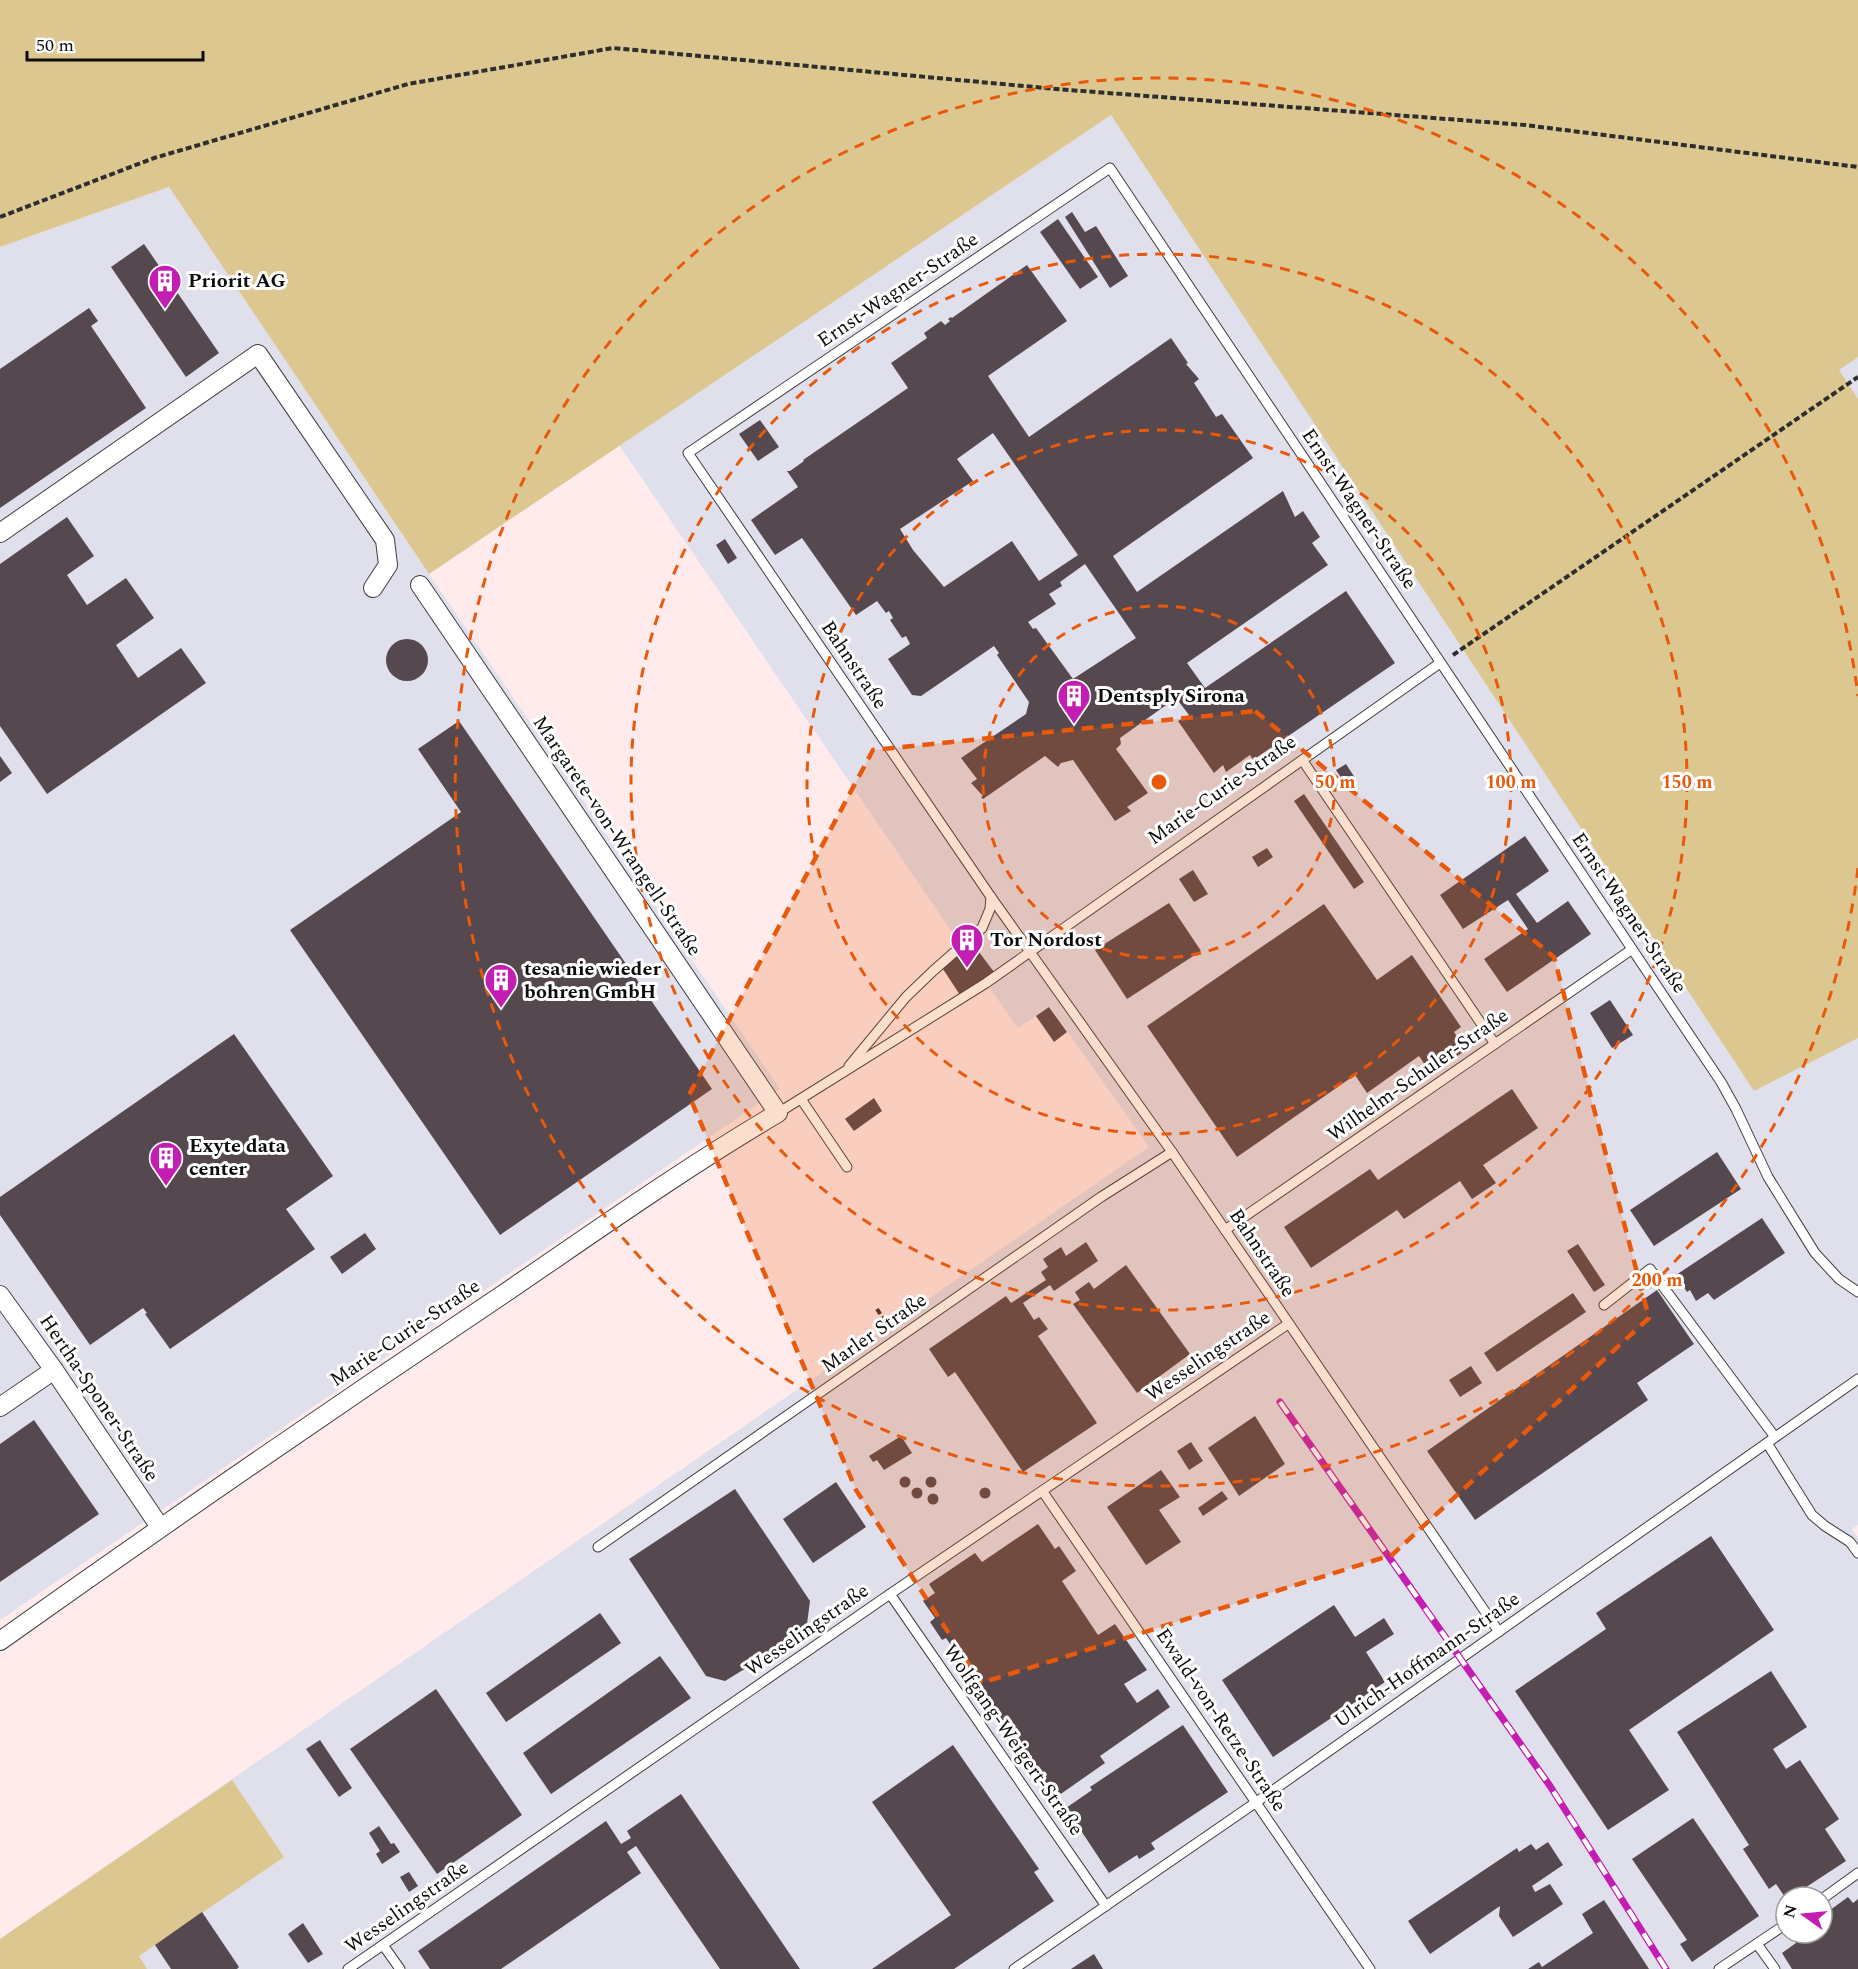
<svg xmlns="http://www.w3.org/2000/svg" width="1858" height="1969" font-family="Spectral,serif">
<rect width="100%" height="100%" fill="#ffebec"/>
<g fill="#e0dfec" fill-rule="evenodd">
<path d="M1111,115L1858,255V1525L1852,1529L1858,1538V1969H0V1939L1149,1147L1050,1007L1018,1028L984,980L994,973L965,950L956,938L619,445ZM1786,1897H1822V1933H1786Z"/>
<path d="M169,187L429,574L780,1089L0,1620V247Z"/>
</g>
<g fill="#ddc791">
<path d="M0,0H1858V357L1839,370L1858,399V1038L1754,1091L1111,115L429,574L169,187L0,247Z"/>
<path d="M232,1780L284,1857L139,1956L147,1969H0V1939Z"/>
</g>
<g fill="#55484e" fill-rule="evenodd">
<path d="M1072,212L1085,232L1096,226L1128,276L1110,288L1065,217Z"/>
<path d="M1058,219L1098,277L1080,289L1040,232Z"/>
<path d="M144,244L219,353L186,377L111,267Z"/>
<path d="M1027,265L1067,321L988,376L1029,437L1171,338L1188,363L1186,364L1199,379L1194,383L1216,417L1222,414L1253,458L1113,556L1137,592L1283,491L1295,517L1303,511L1320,537L1312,543L1328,565L1187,663L1205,688L1346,591L1395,663L1253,760L1250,755L1226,772L1223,765L1214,773L1178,721L1189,715L1176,698L1120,738L1121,744L1116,749L1148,793L1127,807L1131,811L1115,821L1073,760L1061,763L1058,767L1045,756L983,799L981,797L983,796L971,783L977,779L961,758L1026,714L1029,702L997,655L999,653L994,646L921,696L912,695L888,659L910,644L906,636L902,638L890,620L893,618L889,611L886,613L877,601L856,615L802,538L775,555L751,520L798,487L787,471H790L804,461L803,460L908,388L891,363L927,338L924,333L941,321L945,325L950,321L948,319L951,317L952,318ZM993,433L1078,555L1039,581L1012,541L944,587L913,550L900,529L973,481L957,459ZM1085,564L1136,638L1073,679L1036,628L1033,629L1028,622L1056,604L1049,594L1062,586L1060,582Z"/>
<path d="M89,308L98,321L91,326L146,408L0,508V369Z"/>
<path d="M760,420L779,447L758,461L739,434Z"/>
<path d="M67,517L94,556L67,575L87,605L126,578L154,618L116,645L138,678L181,648L206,683L47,794L0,726V564Z"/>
<path d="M725,539L737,558L728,564L716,545Z"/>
<circle cx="407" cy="660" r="21"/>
<path d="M459,721L712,1089L500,1235L290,930L461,812L418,749Z"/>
<path d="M0,756L12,773L0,782Z"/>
<path d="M1346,764L1357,781L1347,787L1336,770Z"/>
<path d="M1304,794L1364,882L1354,889L1294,801Z"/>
<path d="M1525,836L1549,871L1516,894L1537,923L1568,901L1591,934L1507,992L1484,959L1528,929L1508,900L1463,929L1440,895Z"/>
<path d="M1267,848L1273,857L1258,867L1252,857Z"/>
<path d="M1193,870L1208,894L1194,902L1179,879Z"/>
<path d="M1169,903L1201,951L1127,999L1095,950Z"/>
<path d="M1324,904L1377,980L1412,955L1461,1027L1454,1032L1466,1050L1431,1074L1419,1056L1367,1093L1355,1075L1237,1157L1147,1026Z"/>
<path d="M973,944L994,972L960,995L941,966Z"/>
<path d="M1610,1000L1633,1035L1612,1048L1590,1013Z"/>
<path d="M1049,1007L1067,1032L1054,1042L1036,1016Z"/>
<path d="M234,1034L333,1176L286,1209L315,1249L170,1349L145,1314L147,1313L143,1308L90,1345L0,1215V1197Z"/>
<path d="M1512,1089L1538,1128L1483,1165L1496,1183L1472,1199L1460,1181L1404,1219L1397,1210L1311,1268L1284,1227L1370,1169L1378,1180Z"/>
<path d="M874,1098L882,1111L854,1131L845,1119Z"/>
<path d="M1717,1152L1741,1189L1654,1246L1630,1210Z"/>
<path d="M1762,1218L1785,1253L1714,1300L1708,1293L1696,1301L1690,1290L1687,1292L1676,1275Z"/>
<path d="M365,1233L376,1249L342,1274L330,1257Z"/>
<path d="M1086,1242L1098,1261L1054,1291L1050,1285L1023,1303L1034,1320L1039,1317L1048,1329L1038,1336L1097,1423L1023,1472L955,1372L948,1377L929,1349L1006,1296L1011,1303L1046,1280L1041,1272L1048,1267L1043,1259L1061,1247L1066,1256Z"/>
<path d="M1578,1244L1605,1285L1594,1292L1567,1251Z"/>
<path d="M1126,1265L1190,1354L1137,1393L1073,1304L1080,1300L1075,1292L1089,1282L1094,1289Z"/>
<path d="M1657,1290L1694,1344L1637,1383L1648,1400L1475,1520L1427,1451Z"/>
<path d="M1573,1293L1586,1312L1497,1372L1484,1353Z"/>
<path d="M1471,1366L1482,1383L1460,1397L1449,1380Z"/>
<path d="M1255,1416L1285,1464L1239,1496L1208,1448Z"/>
<path d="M34,1420L99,1514L0,1582V1444Z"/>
<path d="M901,1436L912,1453L884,1470L877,1460L873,1462L869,1456Z"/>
<path d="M1191,1442L1203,1461L1189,1470L1177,1451Z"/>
<path d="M1161,1470L1180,1497L1159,1510L1181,1542L1146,1565L1107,1507Z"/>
<circle cx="931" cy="1482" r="5.5"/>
<circle cx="905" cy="1482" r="5.5"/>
<path d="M836,1482L866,1527L813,1563L783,1519Z"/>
<circle cx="917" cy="1493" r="5.5"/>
<circle cx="985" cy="1493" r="5.5"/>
<path d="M735,1489L810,1601L807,1624L784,1638L785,1652L762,1667L751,1665L725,1681L706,1676L629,1559Z"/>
<path d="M1222,1491L1228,1499L1203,1516L1198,1508Z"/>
<circle cx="933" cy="1499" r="5.5"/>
<path d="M1038,1524L1055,1549L1059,1546L1076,1571L1062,1581L1098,1635L1115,1624L1147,1670L1124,1684L1137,1703L1158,1689L1170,1707L1100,1756L1105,1763L1055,1798L946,1638L942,1640L930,1622L935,1618L923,1601L935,1593L929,1584L975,1553L982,1562Z"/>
<path d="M1711,1536L1774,1630L1629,1730L1669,1790L1608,1830L1515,1691L1606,1629L1596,1613Z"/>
<path d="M1334,1605L1355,1637L1384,1618L1394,1634L1366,1652L1385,1682L1273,1757L1222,1680Z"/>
<path d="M600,1613L621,1643L506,1722L486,1693Z"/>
<path d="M660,1656L691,1698L551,1794L523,1753Z"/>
<path d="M1771,1671L1807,1727L1773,1749L1786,1769L1800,1760L1839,1819L1825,1829L1846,1861L1791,1897H1785L1776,1884L1769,1889L1743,1849L1749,1845L1677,1732Z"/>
<path d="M436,1689L522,1815L437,1874L350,1749Z"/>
<path d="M1183,1725L1228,1792L1151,1843L1155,1849L1139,1859L1137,1855L1109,1873L1066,1808L1092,1790L1090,1787Z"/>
<path d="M320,1740L352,1788L339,1797L306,1749Z"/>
<path d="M953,1745L1039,1869L1034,1872L1054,1901L954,1969H872L951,1915L872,1802Z"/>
<path d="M681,1794L800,1969H720L636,1846L627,1852L641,1873L501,1969H430L418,1951L606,1821L621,1844L631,1838L627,1831Z"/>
<path d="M1693,1818L1759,1916L1692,1962L1680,1944L1687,1940L1632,1859Z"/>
<path d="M379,1826L391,1844L394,1843L400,1852L382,1864L376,1854L380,1851L369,1833Z"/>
<path d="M1548,1842L1563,1865L1532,1886L1535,1892L1550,1884L1563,1904L1513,1937L1499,1916L1500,1906L1430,1954L1408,1921L1517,1848L1519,1852L1531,1844L1536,1850Z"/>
<path d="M409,1872L418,1886L409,1892L400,1877Z"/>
<path d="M1848,1897L1853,1903L1858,1899V1969H1792L1782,1953L1796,1943L1791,1937L1797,1933H1822V1916Z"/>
<path d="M1604,1900L1649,1969H1528L1539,1962L1542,1967L1593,1933L1582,1914Z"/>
<path d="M202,1912L239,1967L237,1969H171L155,1945Z"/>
<path d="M303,1923L323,1954L308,1963L288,1934Z"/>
<path d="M1094,1954L1103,1969H1071Z"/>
</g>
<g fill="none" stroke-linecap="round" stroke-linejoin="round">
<g stroke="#3f3f3f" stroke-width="11">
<g id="service">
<path d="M1303,761L1495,1044"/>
<path d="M849,1066L906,997L933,971L982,928L990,909L991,897"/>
<path d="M801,1099L847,1167"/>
<path d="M778,1113L986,983L1440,663"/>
<path d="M1225,1230L1631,950"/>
<path d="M1604,1305L1650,1269L1775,1437"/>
<path d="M1767,1443L1812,1515L1825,1526L1850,1542L1858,1553"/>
<path d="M1043,1492L1370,1969"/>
<path d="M598,1547L1101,1197L1172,1152"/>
<path d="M890,1594L1106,1906"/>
<path d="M1499,1632L1172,1152L991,897L688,453L1110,168L1721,1082L1736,1109L1768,1177L1815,1253L1839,1279L1858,1292"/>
<path d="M1822,1899L1858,1873"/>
<path d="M1757,1944L1775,1969"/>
<path d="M383,1945L400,1969"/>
<path d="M348,1969L890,1594L1288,1324"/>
<path d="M1014,1969L1255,1803L1858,1379"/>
<path d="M1719,1969L1786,1924"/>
</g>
</g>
<g stroke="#3f3f3f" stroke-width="20">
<g id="minor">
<path d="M0,533L258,354L385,540L388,565L373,588"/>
<path d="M0,1295L54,1370L160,1527"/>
<path d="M0,1407L54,1370"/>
<path d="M0,1641C166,1523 333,1408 502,1295C593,1233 683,1169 778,1113L420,585"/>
</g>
</g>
<g stroke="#2e2e2e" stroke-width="4" stroke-dasharray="6 3" stroke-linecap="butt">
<path d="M0,217L154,158L408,84L613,48L1056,89L1525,125L1858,167"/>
<path d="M1453,655L1858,377"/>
<path d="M877,1309L888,1326"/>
</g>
<use href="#service" stroke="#fff" stroke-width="9"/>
<use href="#minor" stroke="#fff" stroke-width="18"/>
<g stroke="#c41db2" stroke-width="7">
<path id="rail" d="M1280,1402L1550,1786L1666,1969"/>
</g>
<use href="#rail" stroke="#fff" stroke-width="4.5" stroke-dasharray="14" stroke-linecap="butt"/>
</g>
<path fill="#e8590c" fill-opacity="0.2" stroke="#e8590c" stroke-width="4.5" stroke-dasharray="12 8" stroke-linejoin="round" d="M1255,711L1554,957L1649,1318L1392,1555L981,1683L856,1490L689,1095L873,750Z"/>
<g fill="none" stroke="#e8590c" stroke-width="3" stroke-dasharray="10 8">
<circle cx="1159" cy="782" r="176"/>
<circle cx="1159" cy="782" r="352"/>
<circle cx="1159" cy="782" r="528"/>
<path d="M1858 868A704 704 0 1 1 1858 696"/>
</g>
<defs>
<g id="building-pin" transform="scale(1.725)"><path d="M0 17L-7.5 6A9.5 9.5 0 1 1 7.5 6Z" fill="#c41db2" stroke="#fff"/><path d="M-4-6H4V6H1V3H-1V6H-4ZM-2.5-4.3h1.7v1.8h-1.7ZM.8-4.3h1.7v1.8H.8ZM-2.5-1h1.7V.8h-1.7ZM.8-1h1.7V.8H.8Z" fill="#fff"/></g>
</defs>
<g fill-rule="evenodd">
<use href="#building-pin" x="165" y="281"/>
<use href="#building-pin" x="1074" y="696"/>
<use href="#building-pin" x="967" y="940"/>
<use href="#building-pin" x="501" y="980"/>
<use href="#building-pin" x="166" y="1158"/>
</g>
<g text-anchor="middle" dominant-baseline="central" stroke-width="6" stroke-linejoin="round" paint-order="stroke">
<g font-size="20" font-weight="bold" fill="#0c0c0c" stroke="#fff" text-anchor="start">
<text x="188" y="281">Priorit AG</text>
<text x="1097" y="696">Dentsply Sirona</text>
<text x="990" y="940">Tor Nordost</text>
<text x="524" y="969">tesa nie wieder<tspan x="524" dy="23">bohren GmbH</tspan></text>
<text x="189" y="1146">Exyte data<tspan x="189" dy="23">center</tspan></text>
</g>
<g font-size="20" fill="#0c0c0c" stroke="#fff">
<text transform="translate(898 290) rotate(-34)">Ernst-Wagner-Straße</text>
<text transform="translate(1359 509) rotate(56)">Ernst-Wagner-Straße</text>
<text transform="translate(854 665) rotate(56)">Bahnstraße</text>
<text transform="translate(1222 790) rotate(-35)">Marie-Curie-Straße</text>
<text transform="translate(617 836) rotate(56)">Margarete-von-Wrangell-Straße</text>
<text transform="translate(1629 913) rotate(56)">Ernst-Wagner-Straße</text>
<text transform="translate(1418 1075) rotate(-35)">Wilhelm-Schuler-Straße</text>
<text transform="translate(1262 1253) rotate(56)">Bahnstraße</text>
<text transform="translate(405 1333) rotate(-34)">Marie-Curie-Straße</text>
<text transform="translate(874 1333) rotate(-35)">Marler Straße</text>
<text transform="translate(1208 1356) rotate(-34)">Wesselingstraße</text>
<text transform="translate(99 1398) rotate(56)">Hertha-Sponer-Straße</text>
<text transform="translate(807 1630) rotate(-35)">Wesselingstraße</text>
<text transform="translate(1427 1660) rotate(-35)">Ulrich-Hoffmann-Straße</text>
<text transform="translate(1221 1720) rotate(56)">Ewald-von-Retze-Straße</text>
<text transform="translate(1013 1740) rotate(55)">Wolfgang-Weigert-Straße</text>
<text transform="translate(407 1907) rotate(-35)">Wesselingstraße</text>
</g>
</g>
<circle cx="1159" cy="782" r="9" fill="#e8590c" stroke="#fff" stroke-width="3"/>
<g font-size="18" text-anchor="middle" font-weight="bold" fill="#e8590c" stroke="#fff" stroke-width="6" stroke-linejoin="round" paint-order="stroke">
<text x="1335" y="788">50 m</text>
<text x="1511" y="788">100 m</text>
<text x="1687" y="788">150 m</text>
<text x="1657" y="1286">200 m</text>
</g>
<g transform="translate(1804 1915) rotate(285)"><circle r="28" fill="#ffffff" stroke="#9e9e9e" stroke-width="1.5"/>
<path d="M0-4.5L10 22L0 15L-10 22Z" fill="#c41db2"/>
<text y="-9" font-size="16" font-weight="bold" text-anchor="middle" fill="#0c0c0c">N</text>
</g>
<path d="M27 51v9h176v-9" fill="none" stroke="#0c0c0c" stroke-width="3"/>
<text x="36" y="51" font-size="18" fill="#0c0c0c" stroke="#ffffff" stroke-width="4.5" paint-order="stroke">50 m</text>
</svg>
